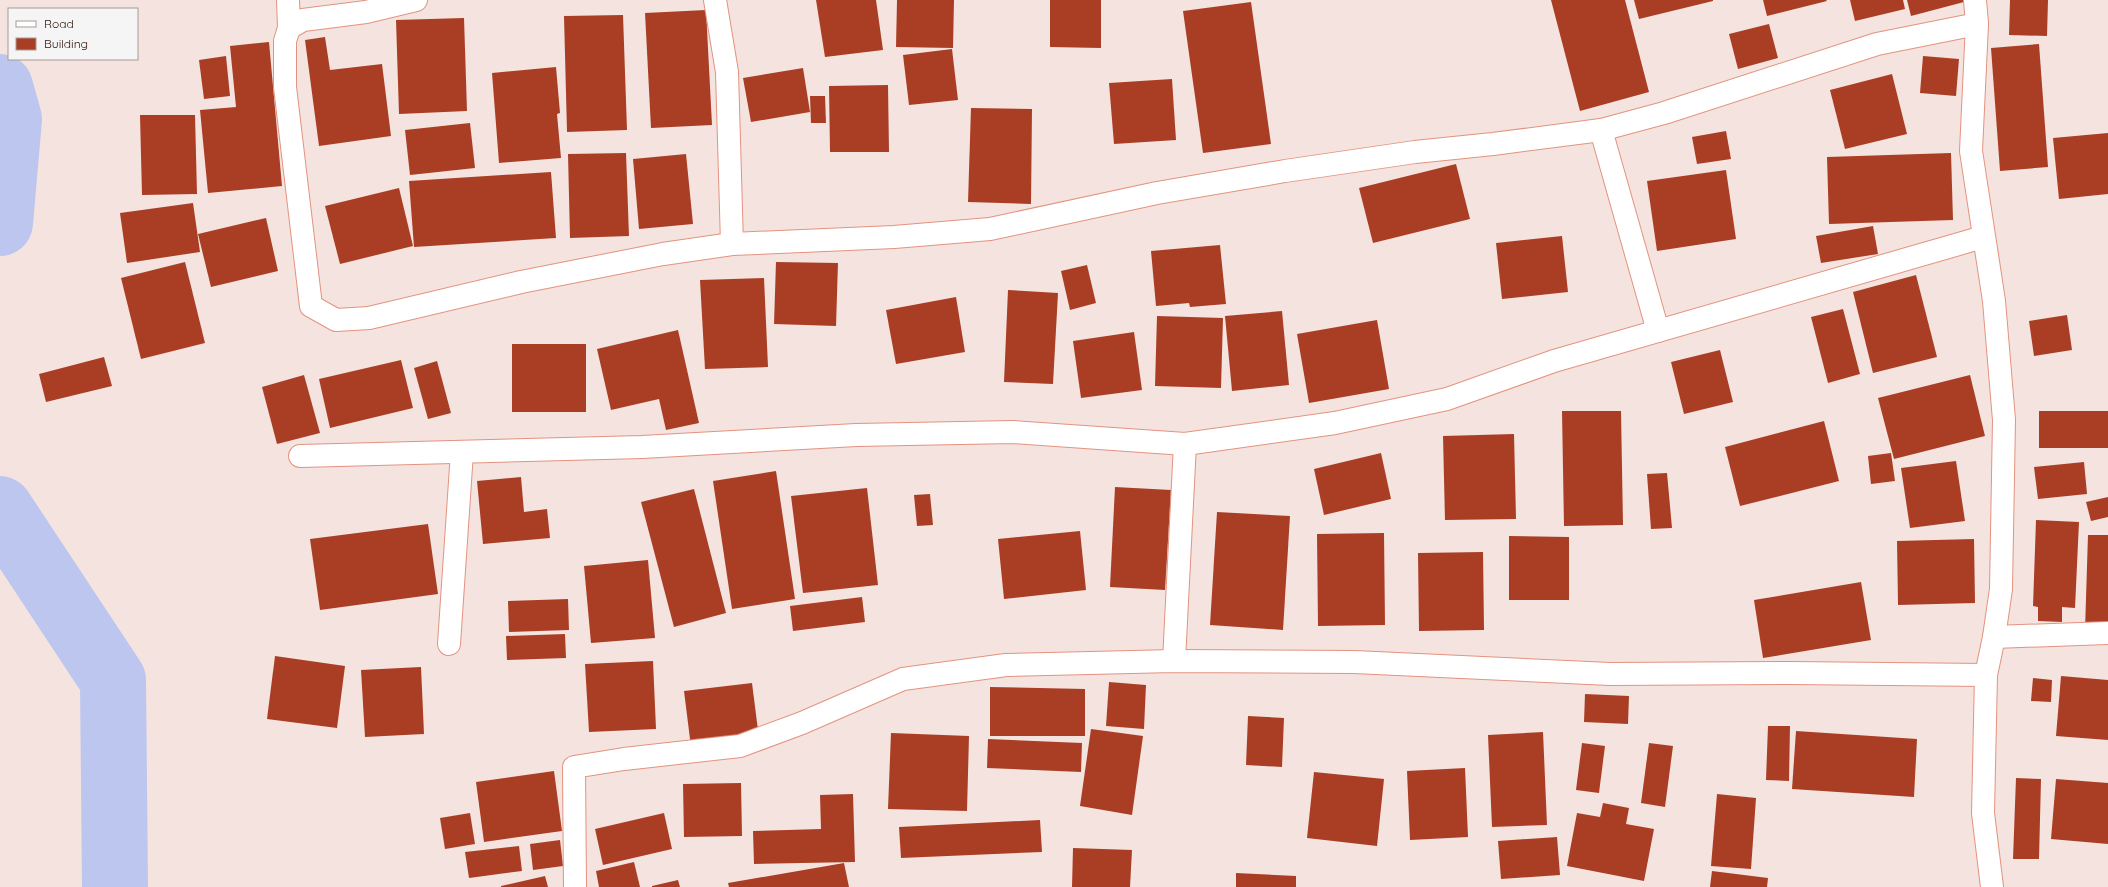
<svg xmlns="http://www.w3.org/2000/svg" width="2108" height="887" font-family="Quicksand,sans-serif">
<rect width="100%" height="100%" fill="#f5e3df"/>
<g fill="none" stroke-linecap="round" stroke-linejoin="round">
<g stroke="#bcc6ef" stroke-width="66">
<path d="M0,87L9,119L0,223"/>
<path d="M0,509L113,680L115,887"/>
</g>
</g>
<g fill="#aa3e25">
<path d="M816,0H876L883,50L825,57Z"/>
<path d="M897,0H954L953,48L896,47Z"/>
<path d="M1050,0H1101V48L1050,47Z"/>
<path d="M1551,0H1625L1649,92L1580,111Z"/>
<path d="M1634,0H1713V1L1639,19Z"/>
<path d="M1763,0H1826L1827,1L1767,16Z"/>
<path d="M1850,0H1903L1905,9L1855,21Z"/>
<path d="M1907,0H1963L1964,2L1911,16Z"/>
<path d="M2010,0H2048L2047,36L2009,35Z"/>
<path d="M1251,2L1271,144L1203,153L1183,11Z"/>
<path d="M706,10L712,125L651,128L645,13Z"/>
<path d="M623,15L627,130L567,132L564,16Z"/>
<path d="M464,18L467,111L399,114L396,20Z"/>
<path d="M1769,24L1778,58L1738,69L1729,34Z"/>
<path d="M325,37L330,70L382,64L391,136L319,146L305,40Z"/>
<path d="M269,42L282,186L208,193L200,110L236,107L230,46Z"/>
<path d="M2039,44L2048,167L2000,171L1991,48Z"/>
<path d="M952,49L958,100L909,105L903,55Z"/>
<path d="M226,56L230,96L204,99L199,60Z"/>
<path d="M1923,56L1959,59L1956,96L1920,93Z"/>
<path d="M556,67L560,113L557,114L561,158L499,163L492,73Z"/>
<path d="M803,68L810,112L751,122L743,78Z"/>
<path d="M1892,74L1907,134L1845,149L1830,90Z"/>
<path d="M1172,79L1176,140L1114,144L1109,83Z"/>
<path d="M888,85L889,152H830L829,86Z"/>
<path d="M810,96H825L826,123H811Z"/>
<path d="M971,108L1032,109L1031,204L968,202Z"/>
<path d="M140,115H195L197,194L142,195Z"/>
<path d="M470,123L475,168L410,175L405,130Z"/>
<path d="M1726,131L1731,159L1697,164L1692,137Z"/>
<path d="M2108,133V194L2059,199L2053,138Z"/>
<path d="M626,153L629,236L570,238L568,154Z"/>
<path d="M1951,153L1953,220L1829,224L1827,157Z"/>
<path d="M686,154L693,224L639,229L633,159Z"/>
<path d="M1456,164L1470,219L1373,243L1359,188Z"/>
<path d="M1726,170L1736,239L1657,251L1647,181Z"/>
<path d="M551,172L556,238L414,247L409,181Z"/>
<path d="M399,188L413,246L340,264L325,206Z"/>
<path d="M193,203L200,252L127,263L120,213Z"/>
<path d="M266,218L278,271L211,287L198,234Z"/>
<path d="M1873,226L1878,254L1821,263L1816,236Z"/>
<path d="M1562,236L1568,292L1502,299L1496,243Z"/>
<path d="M1220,245L1226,304L1190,307L1189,303L1156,306L1151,251Z"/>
<path d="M185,262L205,343L141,359L121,278Z"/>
<path d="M776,262L838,263L836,326L774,324Z"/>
<path d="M1087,265L1096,303L1070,310L1061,271Z"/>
<path d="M1916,275L1937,357L1873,373L1853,292Z"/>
<path d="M764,278L768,367L705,369L700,280Z"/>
<path d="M1008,290L1058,293L1053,384L1004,382Z"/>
<path d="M956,297L965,352L896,364L886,310Z"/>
<path d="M1843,309L1860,374L1828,383L1811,317Z"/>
<path d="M1282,311L1289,385L1232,391L1225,316Z"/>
<path d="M2067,315L2072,350L2034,356L2029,321Z"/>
<path d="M1157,316L1223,318L1221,388L1155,386Z"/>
<path d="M1377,320L1389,389L1309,403L1297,334Z"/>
<path d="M678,330L699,423L666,430L659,399L611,410L597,349Z"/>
<path d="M1134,332L1142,390L1081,398L1073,341Z"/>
<rect x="512" y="344" width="74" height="68"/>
<path d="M1720,350L1733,402L1684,414L1671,362Z"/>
<path d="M104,357L112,386L46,402L39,374Z"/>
<path d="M401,360L413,408L330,428L319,379Z"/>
<path d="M437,361L451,413L428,419L414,368Z"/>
<path d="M304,375L320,433L277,444L262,387Z"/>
<path d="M1970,375L1985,436L1894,459L1878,398Z"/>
<path d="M1562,411H1621L1623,525L1564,526Z"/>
<rect x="2039" y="411" width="69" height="37"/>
<path d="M1824,421L1839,481L1740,506L1725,447Z"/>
<path d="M1514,434L1516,519L1445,520L1443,436Z"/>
<path d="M1381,453L1391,499L1324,515L1314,469Z"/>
<path d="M1891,453L1895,481L1871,484L1868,456Z"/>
<path d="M1956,461L1965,521L1910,528L1901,468Z"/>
<path d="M2084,462L2087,494L2038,499L2034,467Z"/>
<path d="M776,471L795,599L732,609L713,481Z"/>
<path d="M1667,473L1672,528L1651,529L1647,474Z"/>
<path d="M521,477L524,512L547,509L550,538L483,544L477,481Z"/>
<path d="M1115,487L1171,490L1165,590L1110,587Z"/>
<path d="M867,488L878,585L803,593L791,496Z"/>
<path d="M694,489L726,613L674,627L641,502Z"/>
<path d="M930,494L933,525L917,526L914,495Z"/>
<path d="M2108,497V517L2091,521L2086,502Z"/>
<path d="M1217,512L1290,516L1283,630L1210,625Z"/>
<path d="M2036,520L2079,522L2075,608L2062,607V622L2038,621V607L2033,606Z"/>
<path d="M428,524L438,594L320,610L310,539Z"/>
<path d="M1080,531L1086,590L1004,599L998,539Z"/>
<path d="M1384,533L1385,625L1318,626L1317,534Z"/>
<path d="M2088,535H2108V631L2085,630Z"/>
<path d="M1509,536L1569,537V600H1509Z"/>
<path d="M1974,539L1975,603L1898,605L1897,541Z"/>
<path d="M1483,552L1484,630L1419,631L1418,553Z"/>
<path d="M648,560L655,638L591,643L584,566Z"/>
<path d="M1861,582L1871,640L1763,658L1754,600Z"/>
<path d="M862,597L865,622L793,631L790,606Z"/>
<path d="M568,599L569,630L509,632L508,601Z"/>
<path d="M565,634L566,658L507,660L506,636Z"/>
<path d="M275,656L345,666L337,728L267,719Z"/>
<path d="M653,661L656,729L589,732L585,664Z"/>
<path d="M421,667L424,734L365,737L361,670Z"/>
<path d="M2061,676L2108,680V740L2056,736Z"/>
<path d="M2033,678L2052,680L2051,702L2031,701Z"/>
<path d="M1109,682L1146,685L1144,729L1106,726Z"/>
<path d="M752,683L759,738L691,747L684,691Z"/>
<path d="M990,687L1085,689V736H990Z"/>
<path d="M1585,694L1629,696L1628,724L1584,722Z"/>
<path d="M1248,716L1284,718L1282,767L1246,765Z"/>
<path d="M1768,726H1790L1789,781L1766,780Z"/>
<path d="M1091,729L1143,736L1132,815L1080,806Z"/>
<path d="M1796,731L1917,739L1914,797L1792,789Z"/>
<path d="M1543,732L1547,825L1492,827L1488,735Z"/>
<path d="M891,733L969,736L967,811L888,809Z"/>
<path d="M988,739L1082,743L1081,772L987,768Z"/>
<path d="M1582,743L1605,746L1599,793L1576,790Z"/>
<path d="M1649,743L1673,746L1665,807L1641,803Z"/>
<path d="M1465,768L1468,837L1410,840L1407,771Z"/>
<path d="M554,771L562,831L484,842L476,782Z"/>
<path d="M1314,772L1384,779L1377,846L1307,838Z"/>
<path d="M2016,778L2041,779L2039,859H2013Z"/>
<path d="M2056,779L2108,783V844L2051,839Z"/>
<path d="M741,783L742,836L684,837L683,784Z"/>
<path d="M853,794L855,862L754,864L753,831L821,829L820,795Z"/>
<path d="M1717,794L1756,798L1751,869L1711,866Z"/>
<path d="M1603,803L1629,808L1626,824L1654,829L1644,881L1567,866L1577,813L1600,817Z"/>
<path d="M470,813L475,844L445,849L440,818Z"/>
<path d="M664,813L672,849L603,865L595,829Z"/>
<path d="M1040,820L1042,852L901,858L899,827Z"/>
<path d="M1557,837L1560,875L1501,879L1498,841Z"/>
<path d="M560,840L563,866L533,870L530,844Z"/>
<path d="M519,846L522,871L469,878L465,852Z"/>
<path d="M1073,848L1132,850L1130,887H1072Z"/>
<path d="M634,862L640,887H599L596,871Z"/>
<path d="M844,863L849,887H729L728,883Z"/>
<path d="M1712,871L1768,878L1767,887H1710Z"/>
<path d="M1236,873L1296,876V887H1236Z"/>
<path d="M545,876L548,887H501V886Z"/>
<path d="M678,880L680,887H652V886Z"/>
</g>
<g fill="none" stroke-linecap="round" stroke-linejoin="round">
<g stroke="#e3937f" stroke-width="24">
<g id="minor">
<path d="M288,0L289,28L285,41V87L311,306L336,320L369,318L521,282L663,254L732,244L894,237L990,229L1157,193L1285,171L1415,152L1493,144L1601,130L1664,113L1877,44L1977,24"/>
<path d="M715,0L727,72L732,244"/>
<path d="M1975,0L1977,24L1971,151L1994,301L2004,420L2001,589L1994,637L1986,675L1983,813L1992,887"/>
<path d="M289,28L303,20L366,12L416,0"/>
<path d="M1601,130L1658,331"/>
<path d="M300,456L642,447L856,435L1013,432L1185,444L1335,423L1447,399L1554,361L1983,237"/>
<path d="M1994,637L2108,633"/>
<path d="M449,644L462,452"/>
<path d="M1174,661L1185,444"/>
<path d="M575,887L574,767L624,759L740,746L802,723L903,679L1006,665L1174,661L1354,662L1610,674L1791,673L1986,675"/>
</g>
</g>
<use href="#minor" stroke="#fff" stroke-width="22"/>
</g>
<rect x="8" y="8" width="130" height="52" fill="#f5f5f5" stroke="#a69a97"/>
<rect x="16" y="21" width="20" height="6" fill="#ffffff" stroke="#a69a97"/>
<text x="44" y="28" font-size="12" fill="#2f110a">Road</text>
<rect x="16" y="38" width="20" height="12" fill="#aa3e25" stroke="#a69a97"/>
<text x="44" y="48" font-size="12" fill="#2f110a">Building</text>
</svg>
